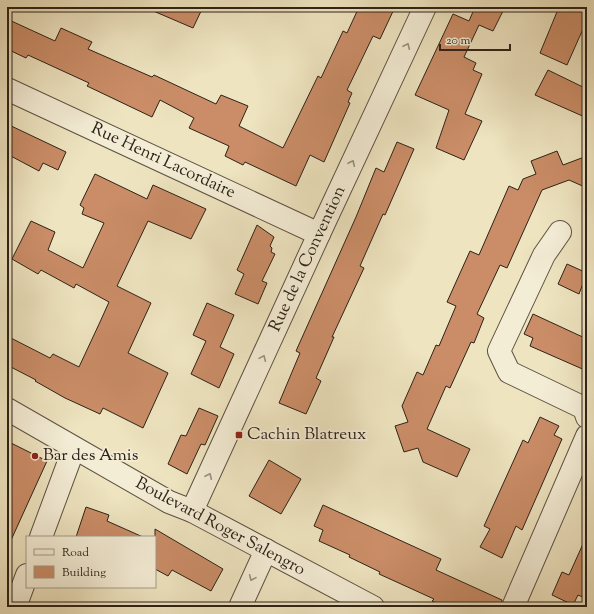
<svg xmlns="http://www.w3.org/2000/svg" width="594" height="614" font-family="'Sorts Mill Goudy',serif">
<rect width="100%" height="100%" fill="#eee4c0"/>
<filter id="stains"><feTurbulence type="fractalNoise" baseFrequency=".005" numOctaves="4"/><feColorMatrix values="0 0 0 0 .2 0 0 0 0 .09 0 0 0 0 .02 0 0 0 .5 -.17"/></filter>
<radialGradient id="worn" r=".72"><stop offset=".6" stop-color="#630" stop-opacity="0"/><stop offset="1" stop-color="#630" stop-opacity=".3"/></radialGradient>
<g fill="#ca8d67" stroke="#2d2218">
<path d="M144,7H203L193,28Z"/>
<path d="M359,7H395L380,39L373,36L347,90L352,93L348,102L350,103L324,162L310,155L296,186L245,162L243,165L225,156L229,146L189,128L194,118L160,100L152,117L87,86L89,83L28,55L26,58L7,49V19L55,41L61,28L92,42L88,49L152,77L154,75L216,104L221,95L248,106L239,126L283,148L318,76L321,78L343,31L347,33Z"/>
<path d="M475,7H505L493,31L479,25L464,57L476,63L473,70L482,74L465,114L482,121L464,160L436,148L449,110L415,95L453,14L469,21Z"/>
<path d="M559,7H587V20L567,65L540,53Z"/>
<path d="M548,70L587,89V118L535,95Z"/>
<path d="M7,124L66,152L58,170L43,163L39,171L7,154Z"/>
<path d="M397,142L414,149L385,215L383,214L360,266L364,268L332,337H334L316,378L321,381L306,414L279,403L300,353L296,351L356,217L376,168L384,172Z"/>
<path d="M557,151L563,165L587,156V188L569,180L542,190L507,268L500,265L477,314L484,318L474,343L471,342L450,388L446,386L427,429L470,449L457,477L423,462L418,448L404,452L395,426L408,422L402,406L417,372L423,375L436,345L439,346L456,306L447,302L470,251L479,255L509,186L518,190L523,179L536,174L531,161Z"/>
<path d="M95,174L147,199L153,185L206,209L191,239L148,221L117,286L151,303L128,353L168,373L143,428L103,408L100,414L65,398L35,381L36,380L7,365V336L50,358L53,354L79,367L100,322L109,302L76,284L74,288L41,270L38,274L12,259L31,221L55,232L48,250L83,268L104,223L82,214L84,208L80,205Z"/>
<path d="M257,225L274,237L270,246L272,248L271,252L275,254L262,281L267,283L258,304L235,294L244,274L237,270Z"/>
<path d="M567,264L587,273L579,294L558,284Z"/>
<path d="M207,303L234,315L220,347L234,354L219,388L191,374L206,341L193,335Z"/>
<path d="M533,314L587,339V371L530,346L533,338L524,334Z"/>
<path d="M199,408L218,416L205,445L201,444L187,474L168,464L181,435L186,436Z"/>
<path d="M540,417L559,426L554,435L562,439L522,530L516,526L502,558L480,547L490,529L484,526L523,440L528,443Z"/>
<path d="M7,441L47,461L7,549Z"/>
<path d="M269,460L301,479L281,514L249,496Z"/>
<path d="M323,505L441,559L436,570L502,600L501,607H445L432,601L434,599L379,574L380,572L349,557L350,555L319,541L323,530L314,526Z"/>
<path d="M86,507L109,515L107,521L143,537H76Z"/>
<path d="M155,529L223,569L211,591L172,570L168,576L155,569Z"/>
<path d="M587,535V599L578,595L573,605L552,595L562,572L569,575Z"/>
</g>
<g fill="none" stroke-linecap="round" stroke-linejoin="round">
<g stroke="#5d5242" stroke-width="24">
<g id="minor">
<path d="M7,89L319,234"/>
<path d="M560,232L544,255L499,351L509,372L584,408L587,417"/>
<path d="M7,409L169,502L192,511L373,607"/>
<path d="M192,511L319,234L425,7"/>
<path d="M41,537L74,448"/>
<path d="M15,607L27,575"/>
<path d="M240,607L266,550"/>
<path d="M513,607L587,436"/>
</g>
</g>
<use href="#minor" stroke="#f4edd6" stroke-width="22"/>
</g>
<defs><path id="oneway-chevron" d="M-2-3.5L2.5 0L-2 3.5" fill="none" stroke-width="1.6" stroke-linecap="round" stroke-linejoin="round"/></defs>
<g stroke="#9a9280">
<use href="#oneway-chevron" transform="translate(407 46) rotate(-65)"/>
<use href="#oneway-chevron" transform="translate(352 163) rotate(-65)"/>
<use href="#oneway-chevron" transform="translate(263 358) rotate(-66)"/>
<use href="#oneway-chevron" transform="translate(209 476) rotate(-65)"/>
<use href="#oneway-chevron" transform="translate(252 578) rotate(114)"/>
</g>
<g fill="#8f2418" stroke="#f4edd6" stroke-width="1.5">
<rect x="235" y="431" width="8" height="8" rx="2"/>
<circle cx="35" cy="456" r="4"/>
</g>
<g text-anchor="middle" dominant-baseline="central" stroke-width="3.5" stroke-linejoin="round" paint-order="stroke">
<g font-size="17" fill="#2d2218" stroke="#f4edd6">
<text transform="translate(163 161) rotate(25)">Rue Henri Lacordaire</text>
<text transform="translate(308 259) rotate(-65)">Rue de la Convention</text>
<text transform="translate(220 527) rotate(28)">Boulevard Roger Salengro</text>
</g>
<g font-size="17" fill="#2d2218" stroke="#f4edd6" text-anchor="start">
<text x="247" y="435">Cachin Blatreux</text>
<text x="43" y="456">Bar des Amis</text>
</g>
</g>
<rect width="594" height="614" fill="none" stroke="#eee4c0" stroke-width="24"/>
<rect x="8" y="8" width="578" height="598" fill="none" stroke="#2d2218" stroke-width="2"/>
<rect x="12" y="12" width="570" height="590" fill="none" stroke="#2d2218"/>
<rect x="26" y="536" width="130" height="52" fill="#f4edd6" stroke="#a49c8a"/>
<rect x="34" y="549" width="20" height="6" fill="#f4edd6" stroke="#a49c8a"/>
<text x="62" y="556" font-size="12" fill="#2d2218">Road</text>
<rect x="34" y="566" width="20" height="12" fill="#ca8d67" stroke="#a49c8a"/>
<text x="62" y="576" font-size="12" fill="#2d2218">Building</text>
<path d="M440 44v6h70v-6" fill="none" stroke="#2d2218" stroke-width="2"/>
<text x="446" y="44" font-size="12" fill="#2d2218" stroke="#f4edd6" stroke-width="3" paint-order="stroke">20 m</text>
<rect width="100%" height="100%" filter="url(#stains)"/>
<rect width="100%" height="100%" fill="url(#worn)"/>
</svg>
